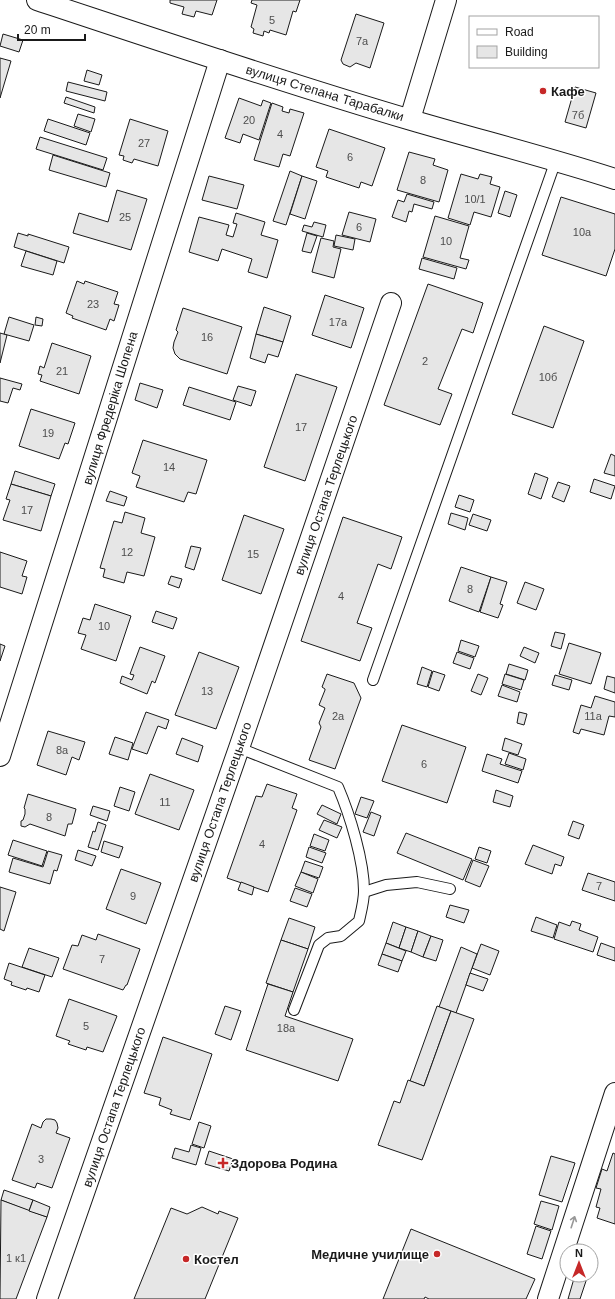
<svg xmlns="http://www.w3.org/2000/svg" width="615" height="1299" font-family="Helvetica,sans-serif">
<rect width="100%" height="100%" fill="#fff"/>
<g fill="#e6e6e6" stroke="#1a1a1a">
<path d="M170,0H217L212,15L196,11L194,17L182,14L184,7L170,3Z"/>
<path d="M252,0H300L296,12L293,11L286,35L270,30L269,33L264,31L263,36L253,33L254,29L251,27L257,5L251,3Z"/>
<path d="M356,14L384,23L370,68L356,63L350,67L343,64L341,60Z"/>
<path d="M3,34L23,40L19,52L0,46Z"/>
<path d="M0,58L11,61L0,98Z"/>
<path d="M87,70L102,75L99,85L84,81Z"/>
<path d="M68,82L107,92L105,101L66,91Z"/>
<path d="M575,87L596,93L586,128L565,122Z"/>
<path d="M66,97L95,107L94,113L64,103Z"/>
<path d="M239,98L261,106L263,100L271,103L259,140L243,134L240,143L225,138Z"/>
<path d="M272,103L283,107L282,111L289,113L290,109L304,113L290,156L283,154L279,167L254,160Z"/>
<path d="M78,114L95,119L91,132L74,126Z"/>
<path d="M48,119L90,133L86,145L44,131Z"/>
<path d="M130,119L168,131L158,166L134,159L132,163L123,160L124,156L119,155Z"/>
<path d="M329,129L385,148L372,186L361,182L359,188L326,177L328,171L316,167Z"/>
<path d="M40,137L107,158L103,170L36,149Z"/>
<path d="M409,152L435,159L433,165L448,170L439,202L397,190Z"/>
<path d="M53,155L110,173L106,187L49,170Z"/>
<path d="M290,171L302,176L286,225L273,221Z"/>
<path d="M461,174L478,179L480,174L492,177L490,184L500,187L491,217L474,212L470,225L448,218Z"/>
<path d="M209,176L244,185L237,209L202,200Z"/>
<path d="M302,176L317,181L305,219L290,214Z"/>
<path d="M117,190L147,199L131,250L73,233L79,213L108,222Z"/>
<path d="M505,191L517,195L510,217L498,213Z"/>
<path d="M407,194L434,202L432,209L414,204L412,212L409,211L406,222L392,217L398,200L404,202Z"/>
<path d="M561,197L615,214V249L606,276L542,255Z"/>
<path d="M349,212L376,219L370,242L342,235Z"/>
<path d="M236,213L265,222L261,235L278,240L267,278L248,272L252,259L222,249L218,261L189,252L199,217L229,225L226,235L233,237L237,224L233,223Z"/>
<path d="M435,216L469,226L460,258L469,260L466,269L423,257Z"/>
<path d="M314,222L326,225L323,237L302,231L304,225L312,227Z"/>
<path d="M18,233L28,236V234L69,247L64,263L14,247Z"/>
<path d="M307,233L317,236L311,253L302,251Z"/>
<path d="M336,235L355,239L353,250L334,246Z"/>
<path d="M321,238L334,241L333,247L341,249L334,278L312,272Z"/>
<path d="M26,251L57,261L53,275L21,266Z"/>
<path d="M422,258L457,268L454,279L419,269Z"/>
<path d="M77,281L84,284L85,281L118,292L114,304L119,305L114,321L110,319L106,330L72,318L73,316L66,313Z"/>
<path d="M428,284L483,303L473,333L462,329L438,389L452,394L440,425L384,405Z"/>
<path d="M325,295L364,308L351,348L312,335Z"/>
<path d="M264,307L291,316L283,342L256,334Z"/>
<path d="M183,308L242,327L227,374L180,359L175,354L173,348L174,342L178,332L176,330Z"/>
<path d="M9,317L34,325L29,341L4,334Z"/>
<path d="M36,317L43,319L42,326L35,325Z"/>
<path d="M544,326L584,341L553,428L512,414Z"/>
<path d="M0,333L7,335L0,363Z"/>
<path d="M256,334L283,342L278,357L268,354L265,363L250,358Z"/>
<path d="M52,343L91,356L79,394L40,381L42,375L38,374L40,366L44,368Z"/>
<path d="M296,374L337,387L305,481L264,467Z"/>
<path d="M0,378L22,384L20,390L13,388L8,403L0,401Z"/>
<path d="M140,383L163,390L157,408L135,400Z"/>
<path d="M238,386L256,391L251,406L233,400Z"/>
<path d="M189,387L236,402L230,420L183,405Z"/>
<path d="M31,409L75,423L68,444L65,443L59,459L19,446Z"/>
<path d="M143,440L207,460L196,494L188,492L184,502L136,487L140,476L132,473Z"/>
<path d="M611,454L615,456V476L604,473Z"/>
<path d="M15,471L55,484L51,496L11,484Z"/>
<path d="M535,473L548,478L541,499L528,494Z"/>
<path d="M594,479L615,486L611,499L590,492Z"/>
<path d="M558,482L570,486L564,502L552,497Z"/>
<path d="M11,484L51,496L41,531L3,520L10,500L6,499Z"/>
<path d="M110,491L127,497L124,506L106,501Z"/>
<path d="M459,495L474,500L470,512L455,507Z"/>
<path d="M125,512L145,518L141,533L155,537L144,576L127,572L124,583L103,577L105,569L100,568L114,521L122,523Z"/>
<path d="M451,513L468,518L465,530L448,524Z"/>
<path d="M473,514L491,520L487,531L469,525Z"/>
<path d="M244,515L284,529L261,594L222,580Z"/>
<path d="M343,517L402,537L391,569L378,564L357,623L372,628L360,661L301,641Z"/>
<path d="M191,546L201,548L194,570L185,567Z"/>
<path d="M0,552L27,561L22,576L27,577L22,594L0,587Z"/>
<path d="M461,567L491,577L479,612L449,601Z"/>
<path d="M171,576L182,579L179,588L168,584Z"/>
<path d="M491,577L507,582L500,604L503,605L498,618L480,612Z"/>
<path d="M525,582L544,589L536,610L517,603Z"/>
<path d="M95,604L131,616L116,661L81,649L86,635L78,633L83,618L90,620Z"/>
<path d="M156,611L177,618L173,629L152,622Z"/>
<path d="M555,632L565,634L561,649L551,646Z"/>
<path d="M461,640L479,646L475,657L458,651Z"/>
<path d="M569,643L601,653L591,684L559,674Z"/>
<path d="M0,644L5,646L0,661Z"/>
<path d="M140,647L165,656L155,683L152,681L147,694L120,683L122,676L132,680L134,675L130,674Z"/>
<path d="M524,647L539,653L535,663L520,656Z"/>
<path d="M199,652L239,667L216,729L175,715Z"/>
<path d="M457,652L474,658L470,669L453,663Z"/>
<path d="M509,664L528,670L525,680L506,674Z"/>
<path d="M422,667L432,671L427,687L417,684Z"/>
<path d="M433,671L445,675L439,691L428,687Z"/>
<path d="M327,674L354,683L361,698L335,769L309,760L321,727L319,723L325,708L319,705L325,690V689L322,687Z"/>
<path d="M478,674L488,678L481,695L471,691Z"/>
<path d="M505,674L524,680L521,690L502,684Z"/>
<path d="M555,675L572,680L569,690L552,685Z"/>
<path d="M607,676L615,678V693L604,689Z"/>
<path d="M502,685L520,692L517,702L498,696Z"/>
<path d="M595,696L615,702V717L609,716L604,735L581,729L579,734L573,732L581,705L591,708Z"/>
<path d="M146,712L169,720L166,729L158,726L147,754L132,749Z"/>
<path d="M519,712L527,714L524,725L517,723Z"/>
<path d="M402,725L466,747L447,803L382,781Z"/>
<path d="M48,731L85,742L79,760L72,757L66,775L37,765Z"/>
<path d="M115,737L133,743L128,760L109,754Z"/>
<path d="M182,738L203,746L198,762L176,754Z"/>
<path d="M505,738L522,744L518,755L502,750Z"/>
<path d="M509,753L526,759L523,770L505,764Z"/>
<path d="M487,754L502,759L500,764L522,771L518,783L482,771Z"/>
<path d="M150,774L194,790L179,830L135,814Z"/>
<path d="M267,784L297,794L292,808L297,810L268,892L227,878L256,796L262,797Z"/>
<path d="M120,787L135,792L129,811L114,806Z"/>
<path d="M496,790L513,796L510,807L493,802Z"/>
<path d="M28,794L76,809L72,824H68L65,836L30,824L25,827L21,826V821L23,820L25,814V809L24,808Z"/>
<path d="M361,797L374,801L367,818L355,814Z"/>
<path d="M322,805L341,814L337,824L317,814Z"/>
<path d="M93,806L110,811L107,821L90,815Z"/>
<path d="M371,812L381,816L374,836L363,832Z"/>
<path d="M324,820L342,827L337,838L319,830Z"/>
<path d="M573,821L584,825L579,839L568,835Z"/>
<path d="M98,822L106,825L98,850L88,847L93,831L95,832Z"/>
<path d="M406,833L472,859L463,880L397,853Z"/>
<path d="M314,834L329,840L325,851L310,846Z"/>
<path d="M13,840L47,851L42,866L8,855Z"/>
<path d="M104,841L123,847L119,858L101,852Z"/>
<path d="M533,845L564,857L561,866L555,864L552,874L525,864Z"/>
<path d="M309,847L326,853L322,863L306,857Z"/>
<path d="M479,847L491,851L487,863L475,859Z"/>
<path d="M78,850L96,856L92,866L75,860Z"/>
<path d="M48,851L62,855L57,871L54,870L50,884L9,872L13,858L43,867Z"/>
<path d="M473,860L489,866L480,887L465,881Z"/>
<path d="M305,861L323,867L319,878L301,872Z"/>
<path d="M121,869L161,883L146,924L106,909Z"/>
<path d="M301,872L318,879L313,893L295,886Z"/>
<path d="M588,873L615,882V901L582,890Z"/>
<path d="M241,882L254,887L252,895L238,890Z"/>
<path d="M0,887L16,892L4,931L0,929Z"/>
<path d="M295,888L312,894L307,907L290,901Z"/>
<path d="M450,905L469,910L464,923L446,917Z"/>
<path d="M536,917L557,925L553,938L531,931Z"/>
<path d="M289,918L315,927L308,949L281,940Z"/>
<path d="M572,921L581,924L579,930L598,937L593,952L554,939L559,922L570,926Z"/>
<path d="M393,922L406,927L399,948L386,943Z"/>
<path d="M406,927L418,931L411,952L399,948Z"/>
<path d="M418,931L431,936L423,957L411,952Z"/>
<path d="M98,934L140,949L127,985H126L123,990L63,969L72,945L78,946L82,935L96,940Z"/>
<path d="M431,936L443,940L436,961L423,957Z"/>
<path d="M281,940L308,949L293,992L266,983Z"/>
<path d="M386,943L406,951L402,961L382,954Z"/>
<path d="M601,943L615,948V961L597,955Z"/>
<path d="M481,944L499,951L490,975L472,968Z"/>
<path d="M461,947L477,954L456,1013L439,1007Z"/>
<path d="M29,948L59,958L52,977L22,967Z"/>
<path d="M382,954L402,961L398,972L378,965Z"/>
<path d="M9,963L45,975L39,992L27,988L26,990L11,985L12,982L4,979Z"/>
<path d="M470,973L488,979L483,991L466,985Z"/>
<path d="M268,984L293,992L285,1016L353,1039L338,1081L246,1050Z"/>
<path d="M69,999L117,1016L103,1052L87,1047L86,1050L68,1044L70,1041L56,1036Z"/>
<path d="M225,1006L241,1011L231,1040L215,1034Z"/>
<path d="M437,1006L451,1011L424,1086L410,1081Z"/>
<path d="M451,1011L474,1019L422,1160L378,1145L394,1101L400,1103L408,1080L424,1086Z"/>
<path d="M163,1037L212,1054L190,1120L170,1114L172,1110L159,1105L161,1098L144,1093Z"/>
<path d="M46,1119H51L55,1120L57,1123L58,1128L56,1133L70,1138L52,1188L37,1183L35,1188L12,1180L32,1124L41,1128L43,1122Z"/>
<path d="M199,1122L211,1126L204,1148L192,1144Z"/>
<path d="M191,1145L201,1148L196,1165L172,1158L175,1148L189,1152Z"/>
<path d="M209,1151L233,1159L229,1171L205,1164Z"/>
<path d="M613,1153L615,1154V1224L597,1218L600,1208L596,1207L601,1189L596,1188L602,1169L607,1171Z"/>
<path d="M551,1156L575,1163L562,1202L539,1195Z"/>
<path d="M4,1190L33,1200L29,1211L1,1200Z"/>
<path d="M1,1200L47,1217L16,1299H0Z"/>
<path d="M33,1200L50,1207L47,1217L29,1211Z"/>
<path d="M541,1201L559,1206L552,1230L534,1224Z"/>
<path d="M202,1207L218,1214L219,1211L238,1218L205,1299H134L171,1208L187,1214Z"/>
<path d="M536,1226L551,1231L542,1259L527,1254Z"/>
<path d="M411,1229L535,1279L526,1299H429L425,1297L424,1299H383Z"/>
<path d="M575,1275H588L580,1299H568Z"/>
</g>
<g fill="none" stroke-linecap="round" stroke-linejoin="round">
<g stroke="#1a1a1a" stroke-width="12">
<g id="service">
<path d="M373,680L556,160"/>
<path d="M239,748L338,787C350,815 364,861 364,891C364,901 361,912 359,921L341,936L328,938L319,945L294,1010"/>
<path d="M364,892L386,885L417,882L450,889"/>
</g>
</g>
<g stroke="#1a1a1a" stroke-width="22">
<g id="minor">
<path d="M37,0C161,41 285,83 411,120C479,140 547,157 615,179"/>
<path d="M410,119L446,0"/>
<path d="M0,756L220,60"/>
<path d="M47,1299L239,748L391,303"/>
<path d="M548,1299L615,1093"/>
</g>
</g>
<use href="#service" stroke="#fff" stroke-width="10"/>
<use href="#minor" stroke="#fff" stroke-width="20"/>
</g>
<defs><path id="oneway-shaft" d="M-6 0H5M1.5-3L5.5 0L1.5 3" fill="none" stroke-width="1.6" stroke-linecap="round" stroke-linejoin="round"/></defs>
<use stroke="#989898" href="#oneway-shaft" transform="translate(573 1222) rotate(-72)"/>
<g fill="#c62828" stroke="#fff" stroke-width="1.5">
<circle cx="543" cy="91" r="4"/>
<path d="M221 1157h4v4h4v4h-4v4h-4v-4h-4v-4h4z"/>
<circle cx="437" cy="1254" r="4"/>
<circle cx="186" cy="1259" r="4"/>
</g>
<g text-anchor="middle" dominant-baseline="central" stroke-width="3" stroke-linejoin="round" paint-order="stroke">
<g font-size="11" fill="#4d4d4d">
<text x="272" y="20">5</text>
<text x="362" y="41">7а</text>
<text x="578" y="115">7б</text>
<text x="249" y="120">20</text>
<text x="280" y="134">4</text>
<text x="144" y="143">27</text>
<text x="350" y="157">6</text>
<text x="423" y="180">8</text>
<text x="475" y="199">10/1</text>
<text x="125" y="217">25</text>
<text x="359" y="227">6</text>
<text x="582" y="232">10а</text>
<text x="446" y="241">10</text>
<text x="93" y="304">23</text>
<text x="338" y="322">17а</text>
<text x="207" y="337">16</text>
<text x="425" y="361">2</text>
<text x="62" y="371">21</text>
<text x="548" y="377">10б</text>
<text x="301" y="427">17</text>
<text x="48" y="433">19</text>
<text x="169" y="467">14</text>
<text x="27" y="510">17</text>
<text x="127" y="552">12</text>
<text x="253" y="554">15</text>
<text x="470" y="589">8</text>
<text x="341" y="596">4</text>
<text x="104" y="626">10</text>
<text x="207" y="691">13</text>
<text x="338" y="716">2а</text>
<text x="593" y="716">11а</text>
<text x="62" y="750">8а</text>
<text x="424" y="764">6</text>
<text x="165" y="802">11</text>
<text x="49" y="817">8</text>
<text x="262" y="844">4</text>
<text x="599" y="886">7</text>
<text x="133" y="896">9</text>
<text x="102" y="959">7</text>
<text x="86" y="1026">5</text>
<text x="286" y="1028">18а</text>
<text x="41" y="1159">3</text>
<text x="16" y="1258">1 к1</text>
</g>
<g font-size="13" font-weight="bold" fill="#1a1a1a" stroke="#fff" text-anchor="start">
<text x="551" y="91">Кафе</text>
<text x="231" y="1163">Здорова Родина</text>
<text x="429" y="1254" text-anchor="end">Медичне училище</text>
<text x="194" y="1259">Костел</text>
</g>
<g font-size="13" fill="#1a1a1a" stroke="#fff">
<text transform="translate(325 93) rotate(17)">вулиця Степана Тарабалки</text>
<text transform="translate(110 408) rotate(-73)">вулиця Фредеріка Шопена</text>
<text transform="translate(326 495) rotate(-71)">вулиця Остапа Терлецького</text>
<text transform="translate(220 802) rotate(-71)">вулиця Остапа Терлецького</text>
<text transform="translate(114 1107) rotate(-71)">вулиця Остапа Терлецького</text>
</g>
</g>
<rect x="469" y="16" width="130" height="52" fill="#ffffff" stroke="#a3a3a3"/>
<rect x="477" y="29" width="20" height="6" fill="#ffffff" stroke="#a3a3a3"/>
<text x="505" y="36" font-size="12" fill="#1a1a1a">Road</text>
<rect x="477" y="46" width="20" height="12" fill="#e6e6e6" stroke="#a3a3a3"/>
<text x="505" y="56" font-size="12" fill="#1a1a1a">Building</text>
<g transform="translate(579 1263)"><circle r="19" fill="#ffffff" stroke="#a3a3a3"/>
<path d="M0-3L7 15L0 10L-7 15Z" fill="#c62828"/>
<text y="-6" font-size="11" font-weight="bold" text-anchor="middle" fill="#1a1a1a">N</text>
</g>
<path d="M18 34v6h67v-6" fill="none" stroke="#1a1a1a" stroke-width="2"/>
<text x="24" y="34" font-size="12" fill="#1a1a1a" stroke="#ffffff" stroke-width="3" paint-order="stroke">20 m</text>
</svg>
